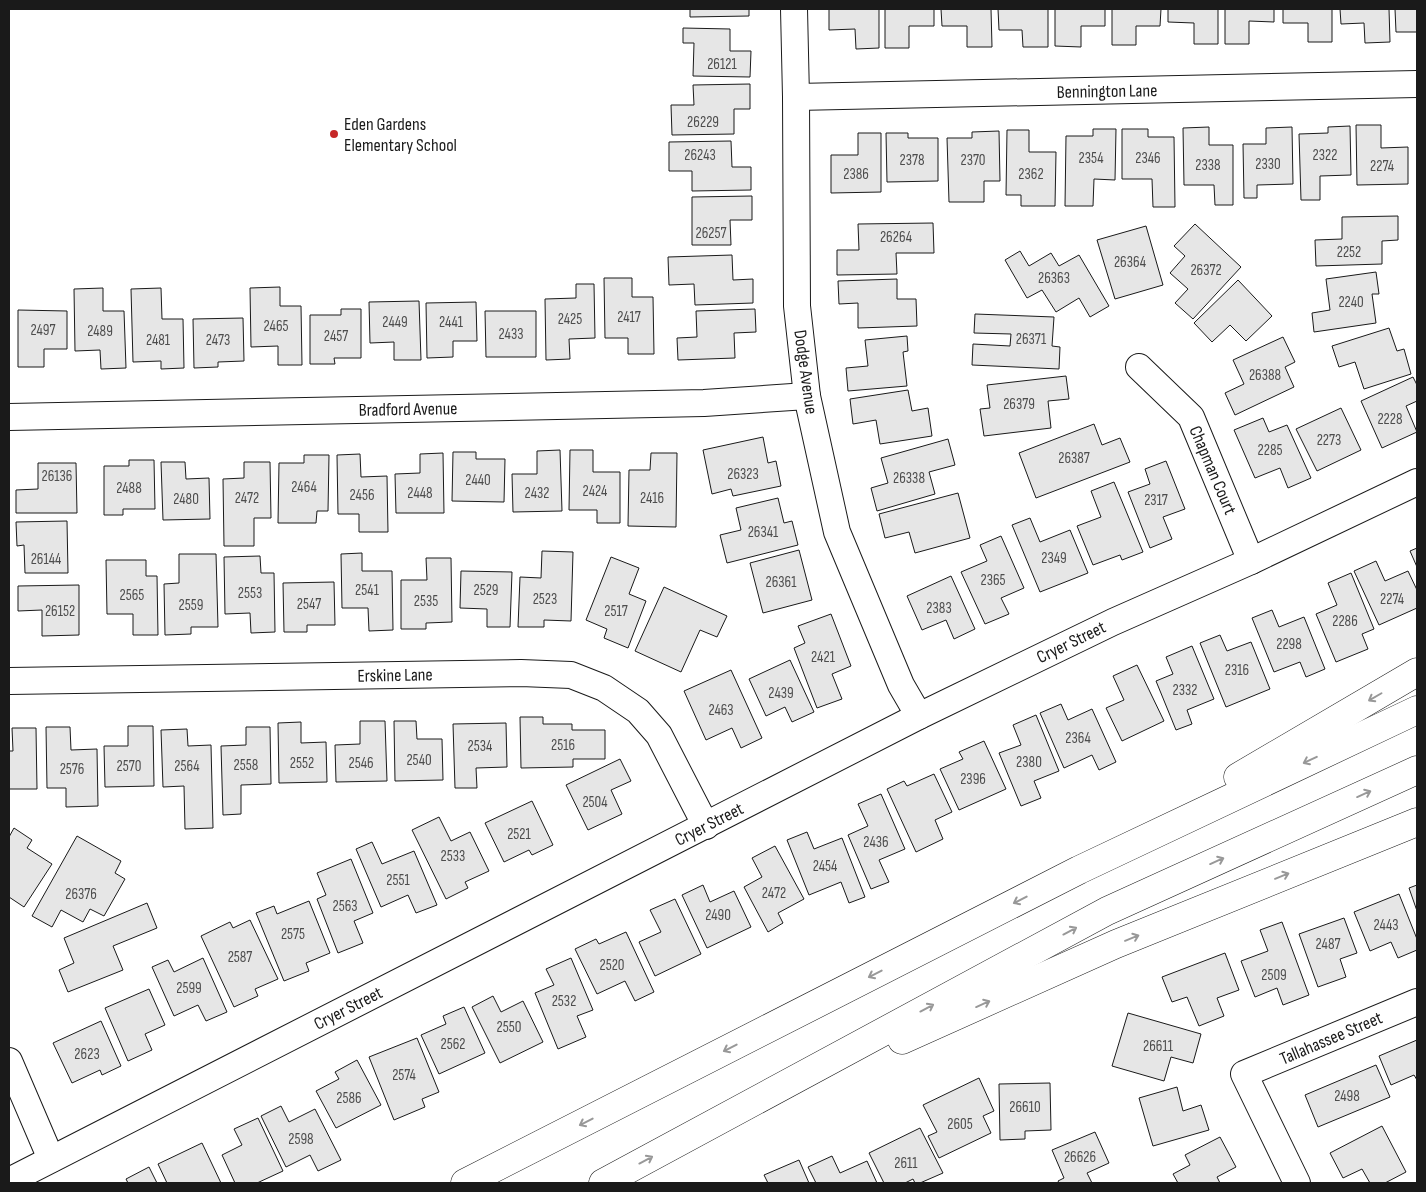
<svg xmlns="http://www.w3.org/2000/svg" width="1426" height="1192" font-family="'Sofia Sans Condensed',sans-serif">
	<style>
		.building { fill: #e6e6e6; stroke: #1a1a1a }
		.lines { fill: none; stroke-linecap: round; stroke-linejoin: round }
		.minor-casing { stroke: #1a1a1a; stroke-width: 28 }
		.highway-casing { stroke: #1a1a1a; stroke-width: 29 }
		.minor { stroke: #fff; stroke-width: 26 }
		.highway { stroke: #fff; stroke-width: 28 }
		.oneway { stroke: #989898 }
		.poi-dot { fill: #c62828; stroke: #fff; stroke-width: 2 }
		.labels { text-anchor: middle; stroke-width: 4; stroke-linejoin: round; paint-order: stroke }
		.number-label { font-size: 15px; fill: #4d4d4d }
		.street-label { font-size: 18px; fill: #1a1a1a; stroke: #fff }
		.poi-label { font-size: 18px; fill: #1a1a1a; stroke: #fff; text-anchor: start }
	</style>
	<rect width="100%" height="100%" fill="#fff"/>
	<g class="building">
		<polygon points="690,9 749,9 749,16 690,17"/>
		<polygon points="829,9 879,9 879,48 856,49 855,29 829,30"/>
		<polygon points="885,9 934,9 934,26 909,26 909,48 885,48"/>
		<polygon points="941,9 991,9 992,47 967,47 967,26 942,26"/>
		<polygon points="998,9 1048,9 1048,47 1023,47 1022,30 999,30"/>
		<polygon points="1055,9 1105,9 1105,26 1081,26 1081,47 1055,46"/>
		<polygon points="1112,9 1161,9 1160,26 1136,26 1136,45 1112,45"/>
		<polygon points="1168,9 1218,9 1218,44 1194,44 1194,23 1168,22"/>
		<polygon points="1225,9 1274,9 1274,22 1249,21 1249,44 1225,44"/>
		<polygon points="1283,9 1332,9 1332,42 1308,42 1308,23 1283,23"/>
		<polygon points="1340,9 1389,9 1390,42 1365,43 1364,23 1341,24"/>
		<polygon points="1395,9 1417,9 1417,32 1396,32"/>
		<polygon points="683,28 730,29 730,51 751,51 750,77 693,76 694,43 683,43"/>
		<polygon points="750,84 750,109 734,109 734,134 672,135 671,105 694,105 693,85"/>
		<polygon points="1356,125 1381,125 1381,148 1408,147 1408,184 1357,185"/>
		<polygon points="1350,126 1351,175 1320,176 1320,200 1301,200 1299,134 1328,133 1328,127"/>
		<polygon points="1209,127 1209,145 1233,145 1233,205 1215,205 1214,185 1184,185 1183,128"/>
		<polygon points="1292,127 1293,184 1257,185 1257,198 1244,198 1243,144 1266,144 1266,128"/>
		<polygon points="1093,129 1116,129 1115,180 1094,179 1093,206 1065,206 1066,136 1093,136"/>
		<polygon points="1122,129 1148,129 1148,137 1174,137 1175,207 1153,207 1152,179 1122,179"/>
		<polygon points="1007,130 1029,130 1029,152 1056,152 1055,206 1021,206 1021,195 1006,195"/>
		<polygon points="999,131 1000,181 984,181 984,202 949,202 947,138 972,138 972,132"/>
		<polygon points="858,133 881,133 881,192 831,193 831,155 858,155"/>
		<polygon points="886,133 908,133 908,138 938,138 938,181 887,182"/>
		<polygon points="731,141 732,167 751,167 751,190 692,191 692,171 669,171 669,142"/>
		<polygon points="752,196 752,220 730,220 731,245 692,245 692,197"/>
		<polygon points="1398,216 1398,240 1382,241 1382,264 1316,266 1315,240 1342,239 1342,217"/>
		<polygon points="933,223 934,253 896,253 897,274 837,275 837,250 859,250 858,224"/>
		<polygon points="1195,224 1241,267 1193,319 1175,303 1188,289 1170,273 1185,256 1174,246"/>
		<polygon points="1146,226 1163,285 1115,299 1097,240"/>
		<polygon points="1020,251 1029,266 1051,253 1059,266 1079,255 1109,306 1090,317 1079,298 1056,312 1042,290 1027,298 1005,260"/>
		<polygon points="732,255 733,280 753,279 753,303 695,305 694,284 669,285 668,257"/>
		<polygon points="1376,272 1379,294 1372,294 1376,323 1314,332 1312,313 1330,310 1326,279"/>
		<polygon points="604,278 632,278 632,297 653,297 654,354 628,354 628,338 605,338"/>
		<polygon points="897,279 897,299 916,299 917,326 858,328 858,303 839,304 838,281"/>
		<polygon points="1238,280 1272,316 1246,341 1230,325 1212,342 1194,323"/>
		<polygon points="576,284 594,284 595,338 569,339 570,359 546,360 545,299 576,298"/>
		<polygon points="280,287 280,306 301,306 302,365 278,365 278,346 251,347 250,288"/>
		<polygon points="103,288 103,311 124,311 126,368 101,369 100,350 75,351 74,289"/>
		<polygon points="161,288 162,319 183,319 184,368 161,369 161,361 133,362 131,289"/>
		<polygon points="419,301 421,360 394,360 394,342 370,343 369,302"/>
		<polygon points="476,302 477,341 453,341 453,357 427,358 426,303"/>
		<polygon points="341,309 361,309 361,358 334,358 335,364 310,364 310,315 341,315"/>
		<polygon points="755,309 756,332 734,333 735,358 678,360 677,338 697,337 696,311"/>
		<polygon points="18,310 67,311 67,349 44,349 44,367 18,367"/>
		<polygon points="485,311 536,311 536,357 486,357"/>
		<polygon points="975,314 1054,317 1052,346 1060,347 1059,369 972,365 973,344 1010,346 1011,334 974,333"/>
		<polygon points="243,318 244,361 218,362 218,367 194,368 193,319"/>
		<polygon points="1389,328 1397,351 1404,349 1411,374 1364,389 1355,362 1339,367 1332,346"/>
		<polygon points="907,336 908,351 903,352 907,386 848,391 846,368 868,366 865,340"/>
		<polygon points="1283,337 1295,362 1285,367 1294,387 1235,415 1225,393 1244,384 1233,360"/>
		<polygon points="1066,376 1069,399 1048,401 1051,428 984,436 980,409 990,408 987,385"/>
		<polygon points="1413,377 1417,385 1417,401 1406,406 1417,432 1382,448 1361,401"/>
		<polygon points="908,390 912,411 928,408 932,436 880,444 876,420 853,424 850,399"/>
		<polygon points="1341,408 1361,450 1317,471 1296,429"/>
		<polygon points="1263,418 1269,432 1287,425 1311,478 1288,488 1280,468 1255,478 1234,430"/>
		<polygon points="1094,424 1102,445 1120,438 1130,462 1036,498 1019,453"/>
		<polygon points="763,437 768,463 776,461 781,486 733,496 731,489 712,494 703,450"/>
		<polygon points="948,439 955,465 929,472 935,494 877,511 871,488 888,483 881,458"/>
		<polygon points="560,450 562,511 513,512 512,474 537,474 537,451"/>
		<polygon points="570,450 593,450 593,472 620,472 620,523 597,523 597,510 569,510"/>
		<polygon points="453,452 476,452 476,459 505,459 504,502 452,501"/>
		<polygon points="443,453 444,513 396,513 395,474 420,473 420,454"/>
		<polygon points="651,453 677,453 676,527 628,526 629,470 650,470"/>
		<polygon points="360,454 361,477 387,476 388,532 359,532 359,514 338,514 337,455"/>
		<polygon points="304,455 329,455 328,511 317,511 316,523 278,523 279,463 304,463"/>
		<polygon points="129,460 154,460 155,509 123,509 123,515 104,515 104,466 129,466"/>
		<polygon points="1166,461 1185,509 1163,517 1172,539 1150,548 1128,492 1150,484 1145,469"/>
		<polygon points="161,462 185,462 186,479 209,478 210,519 163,520"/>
		<polygon points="244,462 270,462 271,518 254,518 254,546 224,546 223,479 244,478"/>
		<polygon points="38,463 76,463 77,513 16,513 16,490 38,489"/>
		<polygon points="1114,482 1143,552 1122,560 1120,555 1093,565 1077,526 1101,517 1091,491"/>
		<polygon points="958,493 970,538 915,553 909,532 885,538 879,514"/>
		<polygon points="778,498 784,523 792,521 798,545 727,563 720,535 741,530 736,508"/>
		<polygon points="1030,518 1040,542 1070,530 1088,573 1040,592 1012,525"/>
		<polygon points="67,521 68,573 25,573 24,545 17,546 16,522"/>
		<polygon points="1001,536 1024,588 1001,598 1009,614 985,624 961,572 987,561 980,545"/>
		<polygon points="1417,548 1417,567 1410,551"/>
		<polygon points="799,550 812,600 763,613 750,563"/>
		<polygon points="542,551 573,552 571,621 544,620 544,627 518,627 520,577 541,578"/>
		<polygon points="362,553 362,571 392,571 393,630 369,631 368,608 342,608 341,554"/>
		<polygon points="179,554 216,554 218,627 191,627 191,634 165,635 164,584 179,583"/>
		<polygon points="260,556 261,573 274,573 275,632 251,633 250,613 225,614 224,557"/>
		<polygon points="611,557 639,568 629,594 646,601 628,648 604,638 607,629 586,620"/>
		<polygon points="426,558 451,558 452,622 426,623 426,629 401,629 401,580 427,580"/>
		<polygon points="106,560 146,560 146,576 157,576 158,635 133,635 133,614 107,614"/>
		<polygon points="1376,561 1385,581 1408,571 1417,590 1417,608 1379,625 1354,571"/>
		<polygon points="461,571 512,572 510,627 487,627 487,609 460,608"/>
		<polygon points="1351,573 1374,629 1362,634 1368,649 1336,662 1316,614 1337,605 1328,583"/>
		<polygon points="951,576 975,629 954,639 946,620 922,630 907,596"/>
		<polygon points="334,582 335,625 307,625 307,632 284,632 283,583"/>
		<polygon points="79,585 79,635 42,636 42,610 18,611 18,586"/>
		<polygon points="664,587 727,616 717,637 700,630 681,672 635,651"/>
		<polygon points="1272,610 1279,627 1304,617 1325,669 1306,677 1300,662 1274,672 1252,618"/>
		<polygon points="831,614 851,666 832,674 842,699 817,708 794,648 805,643 798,626"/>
		<polygon points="1220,635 1227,651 1251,642 1270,689 1226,707 1200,643"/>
		<polygon points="1192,646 1214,699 1187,710 1192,724 1176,730 1156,681 1173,674 1166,657"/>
		<polygon points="790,660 814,712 792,722 785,707 766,716 749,679"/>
		<polygon points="1137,665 1164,721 1122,741 1106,708 1124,700 1113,676"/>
		<polygon points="731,670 762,738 741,748 732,728 706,740 684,691"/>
		<polygon points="1061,704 1068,720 1092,709 1116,762 1099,770 1092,755 1064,768 1040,713"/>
		<polygon points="1036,715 1059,771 1034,781 1041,798 1021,806 999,753 1021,745 1013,725"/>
		<polygon points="520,717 543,717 543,724 572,724 572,730 605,730 605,759 573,759 573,767 521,768"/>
		<polygon points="360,721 385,721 387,781 336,782 335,745 360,744"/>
		<polygon points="394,721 416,721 417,739 442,739 443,780 395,781"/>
		<polygon points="301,722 301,743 326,742 327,782 279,783 278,723"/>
		<polygon points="506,723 507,767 476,768 477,788 455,788 453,724"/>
		<polygon points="128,726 153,726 154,786 105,787 104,746 128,746"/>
		<polygon points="46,727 70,727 71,750 97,749 98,806 66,807 66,788 47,788"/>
		<polygon points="246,727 270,727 271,784 241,785 241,814 223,815 221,746 246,745"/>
		<polygon points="12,728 36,728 37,789 9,789 9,751 13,751"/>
		<polygon points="187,729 188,746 211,745 213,828 185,829 184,786 163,787 161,730"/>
		<polygon points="984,741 1006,789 959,810 940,769 963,759 959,752"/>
		<polygon points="620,759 631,781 611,790 622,814 588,830 566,785"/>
		<polygon points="934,774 952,812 935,820 943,839 916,852 887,789 904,781 907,786"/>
		<polygon points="881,794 905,849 879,860 889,882 871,889 848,835 868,826 858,804"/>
		<polygon points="532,801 553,845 532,855 529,850 504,862 485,823"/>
		<polygon points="439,817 451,841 470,832 489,871 465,882 468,888 446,899 412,830"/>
		<polygon points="14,828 32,840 27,848 52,864 24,907 9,897 9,837"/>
		<polygon points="807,832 814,849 842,838 865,897 849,903 841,882 809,895 787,840"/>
		<polygon points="77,836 121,861 115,873 125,879 104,916 90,909 83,922 61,910 52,927 32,916"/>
		<polygon points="372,842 382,864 414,851 437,905 416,913 408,895 381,907 356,849"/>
		<polygon points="775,846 804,899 778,913 783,923 768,932 744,887 762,877 752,858"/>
		<polygon points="351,859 373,913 354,921 363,943 338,953 317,899 326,895 317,873"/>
		<polygon points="703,885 710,902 734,891 751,927 707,948 682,895"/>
		<polygon points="1417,885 1417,911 1409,888"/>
		<polygon points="1399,894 1417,939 1417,950 1398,958 1391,942 1370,951 1354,912"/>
		<polygon points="675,899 701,954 655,976 639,942 661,932 650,910"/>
		<polygon points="309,901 330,953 306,963 309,971 284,981 256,913 274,906 277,914"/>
		<polygon points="147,903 157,928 113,946 123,970 68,992 59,970 74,963 64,938"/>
		<polygon points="1344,918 1357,953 1340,959 1346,977 1318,987 1299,934"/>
		<polygon points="250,920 278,979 255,989 258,996 234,1007 201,936 230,922 233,928"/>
		<polygon points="1282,922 1309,995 1283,1005 1277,988 1255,997 1241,961 1268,951 1260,930"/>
		<polygon points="626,932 654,992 635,1001 625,981 597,994 575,949 596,939 599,944"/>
		<polygon points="1225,953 1239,990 1217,998 1224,1016 1199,1026 1187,997 1172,1002 1162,977"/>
		<polygon points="203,958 227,1012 206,1021 198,1005 174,1016 152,967 168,960 174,972"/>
		<polygon points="571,958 593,1010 577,1016 586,1037 558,1049 535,993 554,985 546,969"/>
		<polygon points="149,989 165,1025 145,1034 152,1050 128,1061 105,1008"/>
		<polygon points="493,996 501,1012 523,1001 543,1042 500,1063 472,1007"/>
		<polygon points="464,1007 485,1053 439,1074 421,1035 446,1024 443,1016"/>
		<polygon points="1128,1013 1201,1034 1193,1063 1171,1057 1164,1081 1112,1066"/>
		<polygon points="101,1021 121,1066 102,1075 100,1070 72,1083 53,1043"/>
		<polygon points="417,1038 439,1092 422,1099 425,1107 394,1120 369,1057"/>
		<polygon points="1417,1040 1417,1080 1414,1075 1391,1085 1379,1056"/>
		<polygon points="357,1060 381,1105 336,1128 316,1091 339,1079 335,1072"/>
		<polygon points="1376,1065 1390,1097 1318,1127 1305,1095"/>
		<polygon points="979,1078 994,1111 983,1116 991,1133 939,1158 928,1136 937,1132 923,1105"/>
		<polygon points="1050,1083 1051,1130 1025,1131 1025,1139 1000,1140 999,1084"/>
		<polygon points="1177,1087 1183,1111 1201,1105 1209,1130 1153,1146 1139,1098"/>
		<polygon points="281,1106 289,1122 315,1109 341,1160 318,1171 310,1155 286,1167 261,1116"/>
		<polygon points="258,1118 283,1171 257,1183 235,1183 222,1155 242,1145 234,1129"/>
		<polygon points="1382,1126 1406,1172 1385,1183 1370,1183 1362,1169 1343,1178 1330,1153"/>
		<polygon points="920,1128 943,1173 920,1183 915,1183 913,1179 905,1183 884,1183 869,1153"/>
		<polygon points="1095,1132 1109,1163 1087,1173 1092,1183 1059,1183 1058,1181 1064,1178 1052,1150"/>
		<polygon points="1220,1137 1236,1167 1217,1177 1220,1183 1178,1183 1173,1174 1190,1165 1185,1155"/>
		<polygon points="202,1143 221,1183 167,1183 158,1164"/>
		<polygon points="832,1156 840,1173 867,1161 877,1183 816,1183 808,1167"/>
		<polygon points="799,1160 809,1183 768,1183 764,1175"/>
		<polygon points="149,1167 157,1183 128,1183 126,1179"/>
	</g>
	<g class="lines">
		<defs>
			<g id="minor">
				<polyline points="794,9 796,97 797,306 807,396 837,532 901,685 919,716"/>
				<polyline points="796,97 1417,84"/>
				<polyline points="1139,367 1191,417 1251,561"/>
				<polyline points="9,417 704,403 807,396"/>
				<polyline points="9,681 521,673 571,675 604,688 638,711 659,735 706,826"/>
				<polyline points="9,1061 51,1159"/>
				<polyline points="9,1181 919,716 1113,622 1251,561 1417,482"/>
				<polyline points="1297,1183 1244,1074 1417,1002"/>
			</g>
			<g id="highway">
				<polyline points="1238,777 1417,672"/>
				<polyline points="902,1040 1116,944 1417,822"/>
				<polyline points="465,1183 1079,870 1417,710"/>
				<polyline points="603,1183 1107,911 1417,770"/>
			</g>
		</defs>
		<use href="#minor" class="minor-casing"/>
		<use href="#highway" class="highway-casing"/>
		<use href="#minor" class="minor"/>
		<use href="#highway" class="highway"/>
	</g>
	<defs><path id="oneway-shaft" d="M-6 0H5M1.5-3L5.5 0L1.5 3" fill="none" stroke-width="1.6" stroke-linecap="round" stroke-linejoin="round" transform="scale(1.25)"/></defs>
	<g class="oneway">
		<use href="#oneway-shaft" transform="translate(1375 697) rotate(150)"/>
		<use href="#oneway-shaft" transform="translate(1310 760) rotate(155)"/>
		<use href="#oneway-shaft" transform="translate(1364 794) rotate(-24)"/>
		<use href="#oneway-shaft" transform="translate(1217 861) rotate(-24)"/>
		<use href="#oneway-shaft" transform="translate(1282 876) rotate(-22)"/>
		<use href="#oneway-shaft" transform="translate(1020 900) rotate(153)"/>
		<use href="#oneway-shaft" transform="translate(1070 931) rotate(-28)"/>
		<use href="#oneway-shaft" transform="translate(1132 938) rotate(-22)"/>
		<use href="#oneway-shaft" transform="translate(875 974) rotate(153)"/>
		<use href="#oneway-shaft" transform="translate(983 1004) rotate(-24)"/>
		<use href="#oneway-shaft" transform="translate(927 1008) rotate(-28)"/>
		<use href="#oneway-shaft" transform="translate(730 1048) rotate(153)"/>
		<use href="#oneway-shaft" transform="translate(586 1122) rotate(153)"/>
		<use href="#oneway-shaft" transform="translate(646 1160) rotate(-28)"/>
	</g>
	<circle class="poi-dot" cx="334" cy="134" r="5"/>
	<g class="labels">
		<g class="number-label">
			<text x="722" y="69">26121</text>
			<text x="703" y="127">26229</text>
			<text x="700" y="160">26243</text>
			<text x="1325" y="160">2322</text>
			<text x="1091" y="163">2354</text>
			<text x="1148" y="163">2346</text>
			<text x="912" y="165">2378</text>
			<text x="973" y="165">2370</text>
			<text x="1268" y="169">2330</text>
			<text x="1208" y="170">2338</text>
			<text x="1382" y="171">2274</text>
			<text x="856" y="179">2386</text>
			<text x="1031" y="179">2362</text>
			<text x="711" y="238">26257</text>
			<text x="896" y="242">26264</text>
			<text x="1349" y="257">2252</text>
			<text x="1130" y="267">26364</text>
			<text x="1206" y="275">26372</text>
			<text x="1054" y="283">26363</text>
			<text x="1351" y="307">2240</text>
			<text x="629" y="322">2417</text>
			<text x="570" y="324">2425</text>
			<text x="395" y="327">2449</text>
			<text x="451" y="327">2441</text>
			<text x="276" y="331">2465</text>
			<text x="43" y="335">2497</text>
			<text x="100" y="336">2489</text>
			<text x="511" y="339">2433</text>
			<text x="336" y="341">2457</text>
			<text x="1031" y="344">26371</text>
			<text x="158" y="345">2481</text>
			<text x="218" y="345">2473</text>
			<text x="1265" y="380">26388</text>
			<text x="1019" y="409">26379</text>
			<text x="1390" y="424">2228</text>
			<text x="1329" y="445">2273</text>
			<text x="1270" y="455">2285</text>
			<text x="1074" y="463">26387</text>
			<text x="743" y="479">26323</text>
			<text x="57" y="481">26136</text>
			<text x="909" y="483">26338</text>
			<text x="478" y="485">2440</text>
			<text x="304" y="492">2464</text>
			<text x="129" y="493">2488</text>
			<text x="595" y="496">2424</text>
			<text x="420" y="498">2448</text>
			<text x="537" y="498">2432</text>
			<text x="362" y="500">2456</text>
			<text x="247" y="503">2472</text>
			<text x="652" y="503">2416</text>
			<text x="186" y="504">2480</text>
			<text x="1156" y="505">2317</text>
			<text x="763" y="537">26341</text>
			<text x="1054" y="563">2349</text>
			<text x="46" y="564">26144</text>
			<text x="993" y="585">2365</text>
			<text x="781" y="587">26361</text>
			<text x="367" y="595">2541</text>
			<text x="486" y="595">2529</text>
			<text x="250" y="598">2553</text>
			<text x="132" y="600">2565</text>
			<text x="545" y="604">2523</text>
			<text x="1392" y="604">2274</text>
			<text x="426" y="606">2535</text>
			<text x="309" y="609">2547</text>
			<text x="191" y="610">2559</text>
			<text x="939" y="613">2383</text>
			<text x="60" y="616">26152</text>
			<text x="616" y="616">2517</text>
			<text x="1345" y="626">2286</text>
			<text x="1289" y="649">2298</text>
			<text x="823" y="662">2421</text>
			<text x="1237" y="675">2316</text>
			<text x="1185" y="695">2332</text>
			<text x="781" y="698">2439</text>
			<text x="721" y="715">2463</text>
			<text x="1078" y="743">2364</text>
			<text x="563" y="750">2516</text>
			<text x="480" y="751">2534</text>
			<text x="419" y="765">2540</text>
			<text x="1029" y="767">2380</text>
			<text x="302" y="768">2552</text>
			<text x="361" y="768">2546</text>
			<text x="246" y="770">2558</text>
			<text x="129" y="771">2570</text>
			<text x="187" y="771">2564</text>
			<text x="72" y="774">2576</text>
			<text x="973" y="784">2396</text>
			<text x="595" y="807">2504</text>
			<text x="519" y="839">2521</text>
			<text x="876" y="847">2436</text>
			<text x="453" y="861">2533</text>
			<text x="825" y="871">2454</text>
			<text x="398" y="885">2551</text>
			<text x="774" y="898">2472</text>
			<text x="81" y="899">26376</text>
			<text x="345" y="911">2563</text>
			<text x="718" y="920">2490</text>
			<text x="1386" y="930">2443</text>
			<text x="293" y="939">2575</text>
			<text x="1328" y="949">2487</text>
			<text x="240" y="962">2587</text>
			<text x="612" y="970">2520</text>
			<text x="1274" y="980">2509</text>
			<text x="189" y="993">2599</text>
			<text x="564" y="1006">2532</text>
			<text x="509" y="1032">2550</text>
			<text x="453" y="1049">2562</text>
			<text x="1158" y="1051">26611</text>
			<text x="87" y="1059">2623</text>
			<text x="404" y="1080">2574</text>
			<text x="1347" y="1101">2498</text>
			<text x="349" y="1103">2586</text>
			<text x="1025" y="1112">26610</text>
			<text x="960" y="1129">2605</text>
			<text x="301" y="1144">2598</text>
			<text x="1080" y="1162">26626</text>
			<text x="906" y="1168">2611</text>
		</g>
		<g class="street-label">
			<text transform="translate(1107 91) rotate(-1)" y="6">Bennington Lane</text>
			<text transform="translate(806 372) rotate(82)" y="6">Dodge Avenue</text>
			<text transform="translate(408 409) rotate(-1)" y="6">Bradford Avenue</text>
			<text transform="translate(1213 470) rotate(67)" y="6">Chapman Court</text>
			<text transform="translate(1071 642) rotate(-26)" y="6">Cryer Street</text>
			<text transform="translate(395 675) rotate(-1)" y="6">Erskine Lane</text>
			<text transform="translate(709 824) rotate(-27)" y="6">Cryer Street</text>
			<text transform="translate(348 1008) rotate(-27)" y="6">Cryer Street</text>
			<text transform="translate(1331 1038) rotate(-23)" y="6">Tallahassee Street</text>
		</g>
		<g class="poi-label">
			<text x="344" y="130">Eden Gardens<tspan x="344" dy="21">Elementary School</tspan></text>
		</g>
	</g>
	<rect width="1426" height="1192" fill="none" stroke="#1a1a1a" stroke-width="20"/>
</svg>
